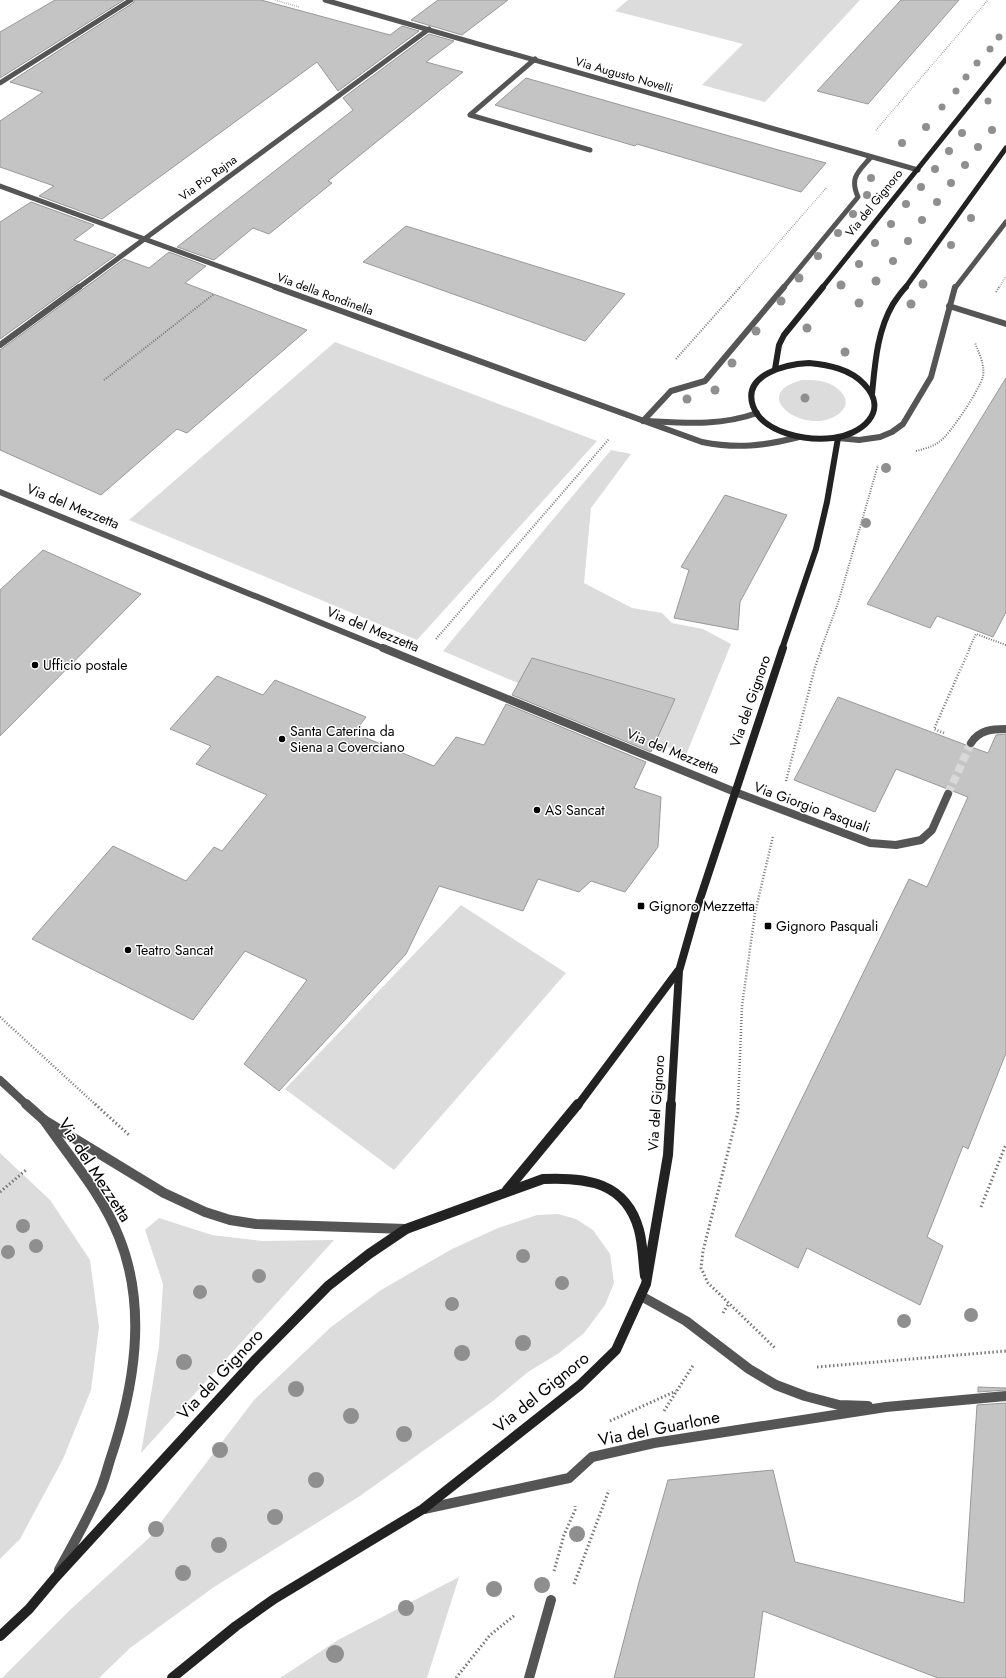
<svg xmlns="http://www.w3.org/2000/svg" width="1006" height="1678" font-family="Jost,sans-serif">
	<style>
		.green { fill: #dcdcdc }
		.building { fill: #c4c4c4; stroke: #999 }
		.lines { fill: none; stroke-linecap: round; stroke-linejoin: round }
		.street-tunnel { stroke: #d9d9d9; stroke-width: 8; stroke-dasharray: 8 4; stroke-linecap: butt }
		.path-far3 { stroke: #777; stroke-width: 1.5; stroke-dasharray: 0.5 1.5; stroke-linecap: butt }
		.path-far2 { stroke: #777; stroke-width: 2; stroke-dasharray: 1 1.5; stroke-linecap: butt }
		.path-far1 { stroke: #777; stroke-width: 2.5; stroke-dasharray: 1 2; stroke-linecap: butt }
		.path { stroke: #777; stroke-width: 3; stroke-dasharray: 1.5 2.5; stroke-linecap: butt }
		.lane { stroke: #555; stroke-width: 5 }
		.street-far3 { stroke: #555; stroke-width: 5 }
		.street-far2 { stroke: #555; stroke-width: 6 }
		.street-far1 { stroke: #555; stroke-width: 8 }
		.street { stroke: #555; stroke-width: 10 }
		.secondary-far3 { stroke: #222; stroke-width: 5 }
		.secondary-far2 { stroke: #222; stroke-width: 6 }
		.secondary-far1 { stroke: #222; stroke-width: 8 }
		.secondary { stroke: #222; stroke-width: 10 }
		.tree { fill: #8f8f8f }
		.poi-dot { fill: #000; stroke: #fff; stroke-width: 1.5 }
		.labels { text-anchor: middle; stroke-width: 3; stroke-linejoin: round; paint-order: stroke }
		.far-street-label { font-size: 12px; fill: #000; stroke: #fff }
		.street-label { font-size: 14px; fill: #000; stroke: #fff }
		.poi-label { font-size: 14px; fill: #000; stroke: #fff; text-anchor: start }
		.near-street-label { font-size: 17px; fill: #000; stroke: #fff }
	</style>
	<rect width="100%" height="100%" fill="#fff"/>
	<g class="green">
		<polygon points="628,0 860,0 765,102 702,85 743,44 615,11"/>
		<polygon points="335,342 597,441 417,640 129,520"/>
		<path d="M802,380C813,380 824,380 834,386C853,398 847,413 829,419C798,430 750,394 802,380Z"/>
		<polygon points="611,450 631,454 591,508 584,583 632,608 662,613 672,623 703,629 731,644 686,755 443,651"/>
		<polygon points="461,905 566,973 394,1170 285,1089"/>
		<polygon points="0,1153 50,1200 90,1260 99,1327 91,1390 63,1459 20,1539 0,1559"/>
		<polygon points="558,1214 576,1219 593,1230 610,1254 614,1283 605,1305 584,1333 559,1353 528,1372 493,1401 360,1496 214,1587 130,1648 99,1678 2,1678 71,1609 149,1538 254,1400 331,1327 381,1290 452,1249 498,1228 537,1215"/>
		<polygon points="159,1218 212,1235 262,1241 334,1240 141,1453 159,1346 163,1284 145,1230"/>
		<polygon points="459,1577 427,1678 280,1678 338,1640"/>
	</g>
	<g class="building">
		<polygon points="55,0 124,0 0,78 0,32"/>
		<polygon points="135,0 261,0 390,35 402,26 419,31 338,91 317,62 102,219 39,196 54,186 0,167 0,121 43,92 10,82 133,3"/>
		<polygon points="438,0 508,0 462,35 411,20"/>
		<polygon points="901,0 959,0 868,104 817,91"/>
		<polygon points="429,34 454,41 426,62 463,72 328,181 332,183 269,234 253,228 214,260 177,247 353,110 343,98"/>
		<polygon points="526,78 775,149 826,163 801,192 637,144 635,146 495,105"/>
		<polygon points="31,202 94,225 74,240 116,255 0,339 0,222"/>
		<polygon points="406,226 625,294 585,341 363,262"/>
		<polygon points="169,252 206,266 185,283 307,330 187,433 177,429 101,495 0,450 0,350 124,259 149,268"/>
		<polygon points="1006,378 1006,612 993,637 937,616 930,628 867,604"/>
		<polygon points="725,495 787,515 740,602 738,630 674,618 689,570 681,567"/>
		<polygon points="43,550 141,594 0,736 0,590"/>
		<polygon points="532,658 675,699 651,752 512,695"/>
		<polygon points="217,676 263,695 275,680 366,717 354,733 434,766 456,737 484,745 506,704 646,762 634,788 661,797 658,847 625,892 591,881 579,892 538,879 523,911 439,886 406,954 279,1091 244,1064 307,980 245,951 193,1020 32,939 113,846 186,881 214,847 222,851 267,795 196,764 211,746 170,729"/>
		<polygon points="838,697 966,745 970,748 974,748 988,753 996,735 1006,734 1006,1053 968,1149 963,1146 927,1237 943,1246 920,1305 807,1248 798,1268 735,1236 909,879 927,887 968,797 896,769 875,812 794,780"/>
		<polygon points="978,1387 1006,1388 1006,1390 978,1392"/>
		<polygon points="1006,1403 1006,1678 938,1678 763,1611 754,1678 614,1678 639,1582 668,1480 773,1470 795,1562 964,1603 977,1405"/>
	</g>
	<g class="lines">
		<polyline class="street-tunnel" points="948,794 971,743"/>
		<g class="path-far3">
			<polyline points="275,0 299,7"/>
			<polyline points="876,130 988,0"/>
			<polyline points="739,288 827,187"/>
			<polyline points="999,288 1006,276"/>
		</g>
		<g class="path-far2">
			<polyline points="996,292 999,287"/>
			<polyline points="676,359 740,287"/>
			<polyline points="104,380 214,294"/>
			<path d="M916,451C924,449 932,447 939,442C950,435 980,389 983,376C985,365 979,353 975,343"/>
			<polyline points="436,639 609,439"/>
			<polyline points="821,649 838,603 878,465"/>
			<polyline points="969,649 976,634 1006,645"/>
		</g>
		<g class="path-far1">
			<polyline points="944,733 934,729 970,648"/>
			<polyline points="786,781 815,667 822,648"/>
			<polyline points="0,1017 96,1105"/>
			<polyline points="738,1105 742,1006 755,913 773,836"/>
		</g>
		<g class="path">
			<polyline points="95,1104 129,1135"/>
			<polyline points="738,1104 738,1112 703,1251 701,1268 708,1283 775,1348"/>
			<polyline points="0,1192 26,1170"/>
			<polyline points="981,1207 1006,1144"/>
			<polyline points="723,1313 729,1303"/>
			<polyline points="817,1367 1006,1351"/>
			<polyline points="664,1411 694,1364"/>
			<polyline points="610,1421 676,1391"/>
			<polyline points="554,1571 564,1535 575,1510 575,1506"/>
			<polyline points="574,1584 609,1490"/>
			<polyline points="456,1678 490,1635 515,1615"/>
		</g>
		<polyline class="lane" points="535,59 470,115 590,150"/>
		<g class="street-far3">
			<polyline points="325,0 918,170"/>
			<polyline points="0,83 131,0"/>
			<polyline points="0,186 278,288"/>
			<polyline points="78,288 429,29"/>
			<path d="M783,288L858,197C849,177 859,171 871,157"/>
			<polyline points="955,288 1006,222"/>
		</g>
		<g class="street-far2">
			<path d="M275,287L702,442C737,449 764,446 799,437"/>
			<polyline points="949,306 1006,324"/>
			<polyline points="0,345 79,287"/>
			<polyline points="643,421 671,391 705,381 784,287"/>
			<path d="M648,421C686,423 721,426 757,413"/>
			<polyline points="838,438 859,440 880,437 892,432 903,424 931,377 955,287"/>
			<polyline points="0,492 385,649"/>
		</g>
		<g class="street-far1">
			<polyline points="383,648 735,792 870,843 896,845 921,840 932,830 948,794"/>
			<path d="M971,743C979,730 992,729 1006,729"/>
			<polyline points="0,1080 27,1105"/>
		</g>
		<g class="street">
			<polyline points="26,1104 44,1120 164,1193 205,1212 230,1220 256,1224 406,1229"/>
			<path d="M44,1120C70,1158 102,1194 119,1237C148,1309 134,1389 110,1460C106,1473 103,1486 97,1497C86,1522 72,1546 59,1570"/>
			<polyline points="641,1296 686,1321 749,1369 776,1385 805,1396 839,1405 868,1406"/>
			<polyline points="424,1509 569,1478 592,1457 654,1443 886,1407 1006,1396"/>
			<polyline points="529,1678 551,1600"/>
		</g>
		<g class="secondary-far3">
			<polyline points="822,288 1006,59"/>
			<polyline points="905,288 1006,148"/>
		</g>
		<g class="secondary-far2">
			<path d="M809,363C829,365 850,369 864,384C891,412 860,435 833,438C808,441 763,434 753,406C742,374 787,364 809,363Z"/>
			<polyline points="775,369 779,345 784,335 823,287"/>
			<path d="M872,394C875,364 877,331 893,304C897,298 901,292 906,287"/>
			<polyline points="782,649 816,549 827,502 838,438"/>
		</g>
		<g class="secondary-far1">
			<polyline points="578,1105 678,971"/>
			<polyline points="671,1105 679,971 697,908 783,648"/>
		</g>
		<g class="secondary">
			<polyline points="507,1190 578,1104"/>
			<path d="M0,1636L29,1609L55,1578L256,1359L328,1286L369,1254L406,1229L543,1179C586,1177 626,1182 639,1230C643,1245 643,1261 645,1276"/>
			<polyline points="172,1678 236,1626 274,1599 423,1509 580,1385 616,1350 646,1284 668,1155 671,1104"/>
		</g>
	</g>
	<g class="tree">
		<circle cx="999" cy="37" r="3.5"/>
		<circle cx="990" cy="49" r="3.5"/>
		<circle cx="977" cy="63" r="3.5"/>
		<circle cx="966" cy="77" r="3.5"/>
		<circle cx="956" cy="91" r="3.5"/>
		<circle cx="988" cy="101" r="3.5"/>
		<circle cx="942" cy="107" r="3.5"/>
		<circle cx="926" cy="127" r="4"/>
		<circle cx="992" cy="130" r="4"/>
		<circle cx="962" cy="133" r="4"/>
		<circle cx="902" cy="143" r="4"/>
		<circle cx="978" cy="147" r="4"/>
		<circle cx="949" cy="151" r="4"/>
		<circle cx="965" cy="165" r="4"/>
		<circle cx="935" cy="169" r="4"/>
		<circle cx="871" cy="178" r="4"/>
		<circle cx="951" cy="183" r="4"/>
		<circle cx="921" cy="187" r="4"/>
		<circle cx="867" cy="195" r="4"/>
		<circle cx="937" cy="202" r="4"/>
		<circle cx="906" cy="204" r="4"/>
		<circle cx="853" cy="214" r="4"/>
		<circle cx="971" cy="218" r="4"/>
		<circle cx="922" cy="220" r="4"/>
		<circle cx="891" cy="224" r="4"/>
		<circle cx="838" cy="233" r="4"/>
		<circle cx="908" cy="241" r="4"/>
		<circle cx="875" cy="243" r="4"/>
		<circle cx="951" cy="245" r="4"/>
		<circle cx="818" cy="256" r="4"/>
		<circle cx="893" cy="261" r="4"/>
		<circle cx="859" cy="264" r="4"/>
		<circle cx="799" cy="278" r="4.5"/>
		<circle cx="876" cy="281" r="4.5"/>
		<circle cx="923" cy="284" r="4.5"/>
		<circle cx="841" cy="285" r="4.5"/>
		<circle cx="781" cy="301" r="4.5"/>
		<circle cx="859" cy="303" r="4.5"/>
		<circle cx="911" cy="304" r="4.5"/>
		<circle cx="807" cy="328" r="4.5"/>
		<circle cx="756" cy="331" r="4.5"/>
		<circle cx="845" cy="352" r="4.5"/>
		<circle cx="732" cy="363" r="4.5"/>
		<circle cx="715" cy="390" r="4.5"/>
		<circle cx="805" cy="398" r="4.5"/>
		<circle cx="687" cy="399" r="4.5"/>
		<circle cx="886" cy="468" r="5"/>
		<circle cx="866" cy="523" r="5"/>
		<circle cx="23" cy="1226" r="7"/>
		<circle cx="36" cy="1246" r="7"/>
		<circle cx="8" cy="1252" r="7"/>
		<circle cx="523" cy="1256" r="7"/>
		<circle cx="259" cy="1276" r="7"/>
		<circle cx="562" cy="1283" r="7"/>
		<circle cx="200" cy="1292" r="7"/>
		<circle cx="452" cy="1304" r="7"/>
		<circle cx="971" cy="1315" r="7"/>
		<circle cx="904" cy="1321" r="7"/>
		<circle cx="523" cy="1343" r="8"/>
		<circle cx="462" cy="1353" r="8"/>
		<circle cx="184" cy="1362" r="8"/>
		<circle cx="296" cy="1389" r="8"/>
		<circle cx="351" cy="1416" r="8"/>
		<circle cx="404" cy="1434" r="8"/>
		<circle cx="220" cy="1450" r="8"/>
		<circle cx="316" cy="1480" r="8"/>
		<circle cx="275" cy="1517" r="8"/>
		<circle cx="156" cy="1529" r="8"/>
		<circle cx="577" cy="1534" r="8"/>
		<circle cx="219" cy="1545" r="8"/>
		<circle cx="183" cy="1573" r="8"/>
		<circle cx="542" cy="1585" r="8"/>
		<circle cx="494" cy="1589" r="8"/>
		<circle cx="406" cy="1608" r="8"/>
		<circle cx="335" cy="1654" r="9"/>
	</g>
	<g class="poi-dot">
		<circle cx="35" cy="665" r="4"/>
		<circle cx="282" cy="739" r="4"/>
		<circle cx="537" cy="810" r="4"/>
		<rect x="637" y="902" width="8" height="8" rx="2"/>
		<rect x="764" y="922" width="8" height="8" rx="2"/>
		<circle cx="128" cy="950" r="4"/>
	</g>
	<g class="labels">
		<g class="far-street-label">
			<text transform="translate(624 75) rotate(16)" y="4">Via Augusto Novelli</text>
			<text transform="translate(208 178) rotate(-36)" y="4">Via Pio Rajna</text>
			<text transform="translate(874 203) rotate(-51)" y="4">Via del Gignoro</text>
			<text transform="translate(325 294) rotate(20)" y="4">Via della Rondinella</text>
		</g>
		<g class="street-label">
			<text transform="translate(73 506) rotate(22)" y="5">Via del Mezzetta</text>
			<text transform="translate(373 629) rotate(22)" y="5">Via del Mezzetta</text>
			<text transform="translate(750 701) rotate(-71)" y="5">Via del Gignoro</text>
			<text transform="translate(673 751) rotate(22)" y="5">Via del Mezzetta</text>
			<text transform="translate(812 807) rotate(20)" y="5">Via Giorgio Pasquali</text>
			<text transform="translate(656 1103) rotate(-86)" y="5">Via del Gignoro</text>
		</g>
		<g class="poi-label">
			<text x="43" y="670">Ufficio postale</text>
			<text x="290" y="736">Santa Caterina da<tspan x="290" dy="16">Siena a Coverciano</tspan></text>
			<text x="545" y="815">AS Sancat</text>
			<text x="649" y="911">Gignoro Mezzetta</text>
			<text x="776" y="931">Gignoro Pasquali</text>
			<text x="136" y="955">Teatro Sancat</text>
		</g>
		<g class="near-street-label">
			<text transform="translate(95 1170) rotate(57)" y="6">Via del Mezzetta</text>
			<text transform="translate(220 1374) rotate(-47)" y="6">Via del Gignoro</text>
			<text transform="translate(541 1392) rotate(-39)" y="6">Via del Gignoro</text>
			<text transform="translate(659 1428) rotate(-11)" y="6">Via del Guarlone</text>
		</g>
	</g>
</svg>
